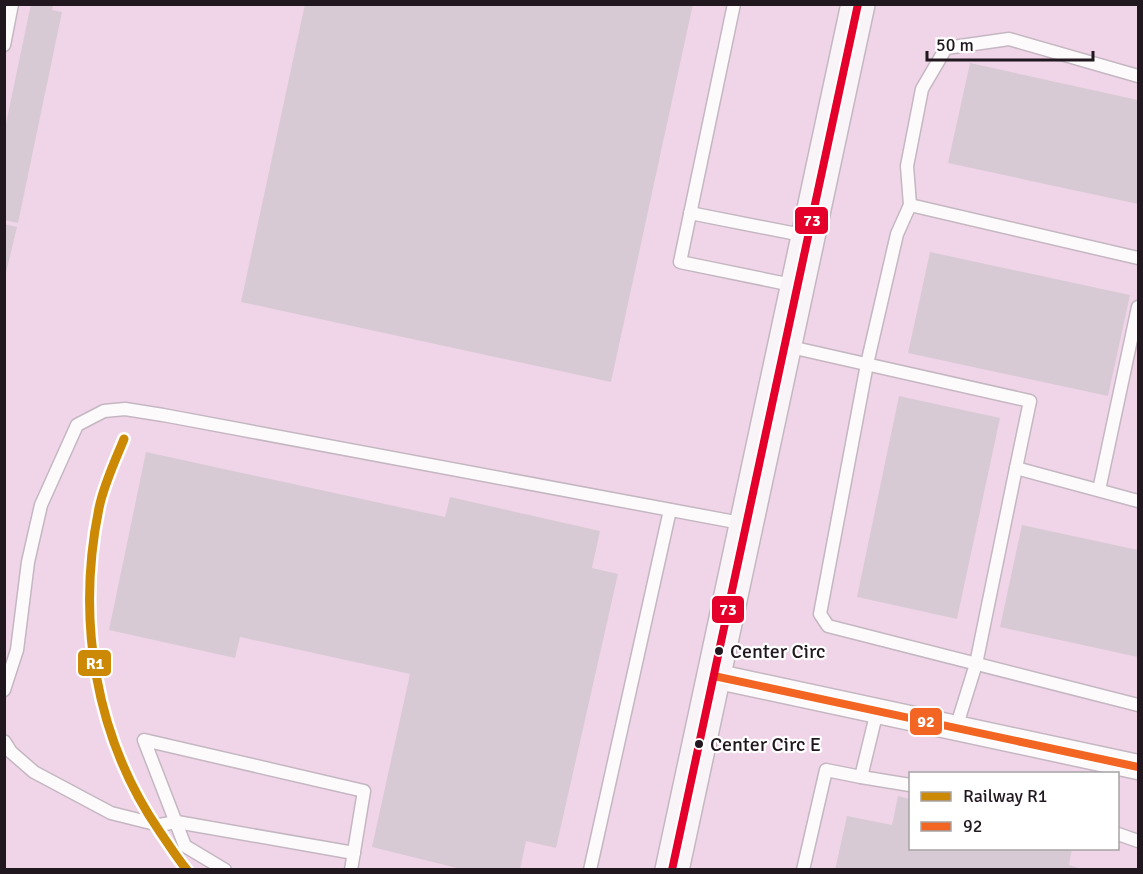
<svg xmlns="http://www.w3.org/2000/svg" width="1143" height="874" font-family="Signika,sans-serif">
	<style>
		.built { fill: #f0d5e8; fill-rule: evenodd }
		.building { fill: #d8cad4 }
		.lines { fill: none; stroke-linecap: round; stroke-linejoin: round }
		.lane-casing { stroke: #c4b7c1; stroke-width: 15 }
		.street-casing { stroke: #c4b7c1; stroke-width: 27 }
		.secondary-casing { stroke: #c4b7c1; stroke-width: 36 }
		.lane { stroke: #fdfafc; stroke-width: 12 }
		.street { stroke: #fdfafc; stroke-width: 24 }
		.secondary { stroke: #f9f4f8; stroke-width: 33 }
		.bus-1-casing { stroke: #fff; stroke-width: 12 }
		.bus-2-casing { stroke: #fff; stroke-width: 12 }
		.bus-1 { stroke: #f26522; stroke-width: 8 }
		.bus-2 { stroke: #e4002b; stroke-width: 8 }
		.rail-1-casing { stroke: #fff; stroke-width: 14 }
		.rail-1 { stroke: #cc8906; stroke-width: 9 }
		.bus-dot { fill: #21171e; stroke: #fff; stroke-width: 2 }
		.labels { text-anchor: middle; stroke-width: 4.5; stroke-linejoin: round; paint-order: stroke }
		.bus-label { font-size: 20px; fill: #21171e; stroke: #fff; text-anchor: start }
		.line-badge { stroke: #fff; stroke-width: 2 }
		.badge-label { font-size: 16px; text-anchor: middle; font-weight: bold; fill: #fff }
	</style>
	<rect width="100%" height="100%" fill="#f1e0ec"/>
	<path class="built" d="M5,5H1138V869L5,870ZM910,774H1118V848H910Z"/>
	<g class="building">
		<polygon points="31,4 53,4 52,10 62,12 18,223 4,220 4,133"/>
		<polygon points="305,4 693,4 611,382 241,302"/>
		<polygon points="970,63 1138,100 1138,204 948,163"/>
		<polygon points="4,224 17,227 5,277 4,277"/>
		<polygon points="930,252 1130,295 1108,396 908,353"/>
		<polygon points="899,396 1000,418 957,619 857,597"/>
		<polygon points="146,452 445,517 450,497 600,531 592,568 618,574 556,848 526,841 520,870 465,870 372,847 410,674 240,637 235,658 109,630"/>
		<polygon points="1022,525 1138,550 1138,657 1000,627"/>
		<polygon points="898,796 910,799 910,848 1072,848 1069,865 1085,870 835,870 847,816 892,825"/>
	</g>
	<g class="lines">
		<defs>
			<g id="lane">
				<polyline points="734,4 680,262 797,286"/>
				<polyline points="4,45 12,4"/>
				<polyline points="1138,76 1009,39 946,48 922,89 907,166 910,205 1138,258"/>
				<polyline points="910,205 897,234 867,364 820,614 828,626 1138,705"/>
				<polyline points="690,213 807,236"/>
				<polyline points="786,346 1030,401 1016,468 1138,501"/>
				<polyline points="1099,490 1138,307"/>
				<polyline points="4,690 17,650 28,562 41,505 77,425 104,411 125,409 163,415 746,524"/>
				<polyline points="956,728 976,664 1016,468"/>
				<polyline points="4,741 11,752 34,772 111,813 159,825 177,822 354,853"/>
				<polyline points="861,777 910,785"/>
				<polyline points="1118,834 1138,841"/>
				<polyline points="225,870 185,846 144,740 364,791 351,870"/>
				<polyline points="590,870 670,510"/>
				<polyline points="803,870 826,770 861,777 877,711"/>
			</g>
			<polyline id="street" points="714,676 1138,767"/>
			<polyline id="secondary" points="672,870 858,4"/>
		</defs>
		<use href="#lane" class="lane-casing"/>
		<use href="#street" class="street-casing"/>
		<use href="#secondary" class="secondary-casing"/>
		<use href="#lane" class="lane"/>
		<use href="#street" class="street"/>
		<use href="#secondary" class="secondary"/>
		<defs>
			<polyline id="bus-1" points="714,676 1138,767"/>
			<polyline id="bus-2" points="672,870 858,4"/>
		</defs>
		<use href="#bus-1" class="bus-1-casing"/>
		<use href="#bus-2" class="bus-2-casing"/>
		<use href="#bus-1" class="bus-1"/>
		<use href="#bus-2" class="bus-2"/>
		<defs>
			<path id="rail-1" d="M124,439C115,461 104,484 99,508C76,620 95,738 160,832C169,845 177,858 187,870"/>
		</defs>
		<use href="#rail-1" class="rail-1-casing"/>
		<use href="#rail-1" class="rail-1"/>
	</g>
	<g class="bus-dot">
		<circle cx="719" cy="651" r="5"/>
		<circle cx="699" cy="744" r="5"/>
	</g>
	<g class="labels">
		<g class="bus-label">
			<text x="730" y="658">Center Circ</text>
			<text x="710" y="751">Center Circ E</text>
		</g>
	</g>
	<g class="line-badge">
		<rect x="794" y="206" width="35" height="29" rx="6" fill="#e4002b"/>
		<rect x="711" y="595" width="34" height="29" rx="6" fill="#e4002b"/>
		<rect x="77" y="649" width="35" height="28" rx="6" fill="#cc8906"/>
		<rect x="909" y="707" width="34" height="29" rx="6" fill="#f26522"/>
	</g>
	<g class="badge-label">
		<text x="812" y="226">73</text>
		<text x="728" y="615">73</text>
		<text x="95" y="669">R1</text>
		<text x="926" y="727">92</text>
	</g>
	<rect width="1143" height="874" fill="none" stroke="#21171e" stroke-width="12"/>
	<rect x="909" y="772" width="210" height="78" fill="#ffffff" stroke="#a6a2a5" stroke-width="1.5"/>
	<rect x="921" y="792" width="30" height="9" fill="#cc8906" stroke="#a6a2a5" stroke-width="1.5"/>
	<text x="963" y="802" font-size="18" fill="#21171e">Railway R1</text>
	<rect x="921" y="822" width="30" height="9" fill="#f26522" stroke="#a6a2a5" stroke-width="1.5"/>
	<text x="963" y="832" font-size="18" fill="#21171e">92</text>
	<path d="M927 51v9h166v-9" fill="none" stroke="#21171e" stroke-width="3"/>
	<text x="936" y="51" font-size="18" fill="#21171e" stroke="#ffffff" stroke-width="4.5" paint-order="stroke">50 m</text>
</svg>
